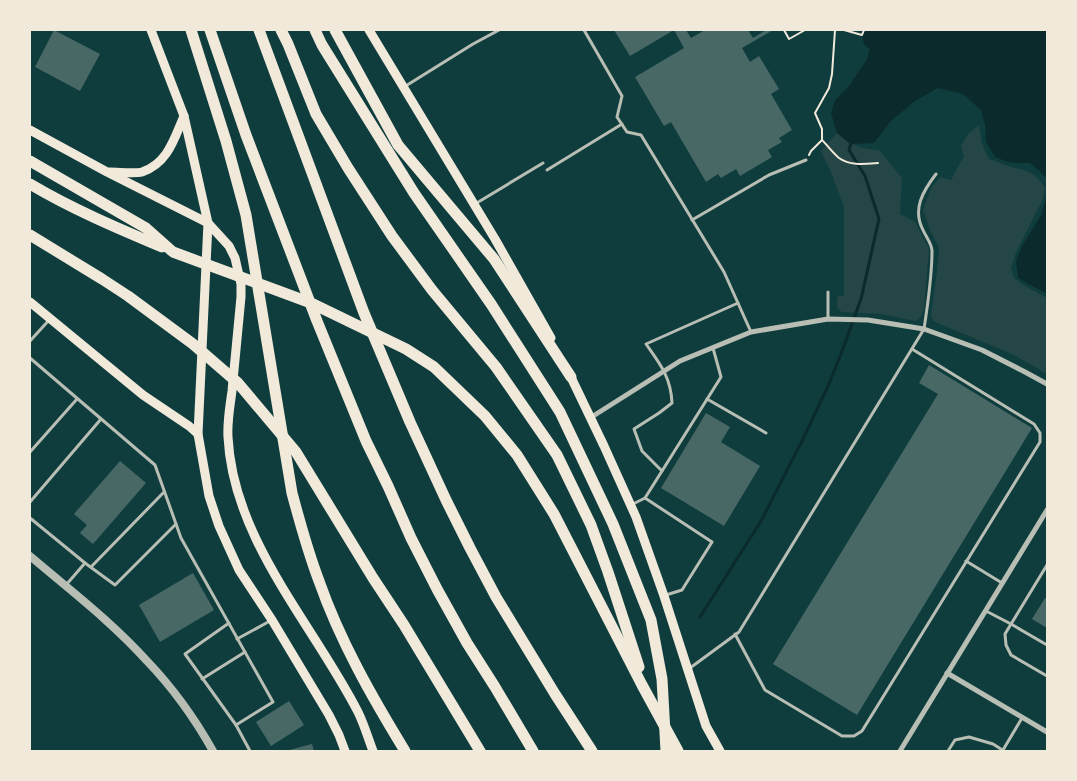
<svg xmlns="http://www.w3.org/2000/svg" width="1077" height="781" font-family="Rubik,sans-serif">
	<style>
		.green { fill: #244646 }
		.water { fill: #0a2a2b }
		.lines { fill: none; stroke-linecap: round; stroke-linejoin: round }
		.stream { stroke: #0a2a2b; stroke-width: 3 }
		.building { fill: #486865 }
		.path { stroke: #f1e9da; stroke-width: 2 }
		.service { stroke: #b8beb3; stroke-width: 3 }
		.minor { stroke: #b8beb3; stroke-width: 5 }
		.tertiary { stroke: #b8beb3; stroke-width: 8 }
		.secondary { stroke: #f1e9da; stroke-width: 9 }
		.motorway { stroke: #f1e9da; stroke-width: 11 }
	</style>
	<rect width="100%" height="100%" fill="#0f3d3e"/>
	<g class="green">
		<path d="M979,125L982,144L989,159C996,161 1002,164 1008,166C1026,171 1035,171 1045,188L1043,199L1016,252L1011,268L1014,278L1025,286L1047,298V374L1014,355L933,321L931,316L937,271L939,248L930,230L923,210L931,188L940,177L951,180L964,156L961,146L968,134Z"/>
		<path d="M837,133C852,145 859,149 879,150L902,178L900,214L915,222L929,249L924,310L920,318L916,321L881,314L842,312C835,308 837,303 838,296H844V207L831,172L821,151Z"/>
	</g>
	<g class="water">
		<path d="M866,30H1047V178L1030,163H1011L995,157L986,142L985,125L981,110L963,94L938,88L915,101L890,122L874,143L850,144L837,133L831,113L835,100L849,86L866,61L870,49C862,44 860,37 866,30Z"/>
		<polygon points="1047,196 1047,294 1018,278 1016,261 1022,246 1040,217"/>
	</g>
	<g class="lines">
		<polyline class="stream" points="700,617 761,521 803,439 828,386 841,354 861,299 879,219 865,176 849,150 852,141"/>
	</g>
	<g class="building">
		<polygon points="54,30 100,54 80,91 35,67"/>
		<polygon points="614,30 686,30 691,38 705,30 748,30 753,38 766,30 773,30 742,48 750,62 759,56 779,89 771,94 792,130 779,138 782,142 768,150 772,157 740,176 736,169 721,178 718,174 706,182 671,122 664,126 635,77 684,48 674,30 630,56"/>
		<polygon points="929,365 1032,428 857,715 773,664 938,394 919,383"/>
		<polygon points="706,413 730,427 721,442 760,466 724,526 661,488"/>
		<polygon points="120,461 146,483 93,544 80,533 87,525 74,514"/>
		<polygon points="193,573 214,610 160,642 139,605"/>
		<polygon points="1045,598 1047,599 1047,628 1032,619"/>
		<polygon points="289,701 304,725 271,746 256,722"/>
		<polygon points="312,744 314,751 289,751 289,750"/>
	</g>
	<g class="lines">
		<g class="path">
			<polyline points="784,30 789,39 805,30"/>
			<polyline points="844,30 862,35 864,30"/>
			<path d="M822,140C828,146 833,153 839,158C850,166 865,164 878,163"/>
			<polyline points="809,155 811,151 822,140 822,129 815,113 829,88 832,74 835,30"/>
		</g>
		<g class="service">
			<polyline points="584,30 622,96 617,117 627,132 641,135 724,272 751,332"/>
			<polyline points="404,87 473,44 499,30"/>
			<polyline points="547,170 622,124"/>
			<polyline points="475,204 543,163"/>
			<polyline points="692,220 769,175 806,160"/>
			<polyline points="828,292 828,319"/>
			<polyline points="30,341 50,319"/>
			<path d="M713,348L721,377L662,471L642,451L634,429L659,413L672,403C671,377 660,364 646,344L738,303"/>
			<polyline points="30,358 155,465 181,538 273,702 236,725 250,751"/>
			<polyline points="707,399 766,433"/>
			<polyline points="30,452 77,399"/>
			<polyline points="645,498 662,471"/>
			<polyline points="30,502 101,419"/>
			<polyline points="631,505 645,498 712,542 682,590 666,595"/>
			<polyline points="30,518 85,563 115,585 176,524"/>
			<polyline points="966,561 1002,583"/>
			<polyline points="1047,565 1005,634 1006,645 1011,655 1047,676"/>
			<polyline points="91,567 164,492"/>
			<polyline points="66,585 85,563"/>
			<polyline points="986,611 1011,624 1047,645"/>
			<polyline points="229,623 185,654 236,725"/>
			<polyline points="735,634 765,690 842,736 854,736 862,731 1040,442 1040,433 1034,424 912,349"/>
			<polyline points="237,639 270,621"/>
			<path d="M690,668L739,632L924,329C928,303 932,277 932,251C932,244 926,237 923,230C912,209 923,191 936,174"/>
			<polyline points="202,679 245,652"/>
			<polyline points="1003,750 1022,718"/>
			<polyline points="948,751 955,740 969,737 993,744 1004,751"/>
		</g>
		<g class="minor">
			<polyline points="590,418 680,361 751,332 828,319 868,320 924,329 982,350 1025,372 1047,384"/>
			<polyline points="947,673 1047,732"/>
			<polyline points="900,751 1047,510"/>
		</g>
		<path class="tertiary" d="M30,556C70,590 112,622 147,661C173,688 195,719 213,751"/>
		<g class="secondary">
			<polyline points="151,30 184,116 208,223 198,434 209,496 219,526 239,570 272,620 329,715 339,735 345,751"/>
			<polyline points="369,30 495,239 551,338"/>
			<path d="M30,130L107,172L208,223L229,246L235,258L241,284V297C238,328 235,360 232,391C230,406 227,422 228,437C233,540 313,624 358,712C364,724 368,738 373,751"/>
			<path d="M110,172C119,172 134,174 142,172C168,163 174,139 184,116"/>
			<polyline points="30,302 143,395 189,426 198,434"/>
			<polyline points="568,371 604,446 636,517 664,596 706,726 720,751"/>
		</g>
		<g class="motorway">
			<path d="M191,30L226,141L246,215L292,493C300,523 308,552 319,581C340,641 372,697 405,751"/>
			<polyline points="210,30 246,135 317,321 366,441 388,486 411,538 437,589 467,643 495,687 533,751"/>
			<polyline points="259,30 364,313 410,422 446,500 470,548 496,597 555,694 592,751"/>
			<polyline points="281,30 288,44 316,114 348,168 392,236 432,290 496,367 557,455 591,525 608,572 639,667"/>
			<polyline points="315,30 322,45 414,193 491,304 560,412 613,524 651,620 662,679 666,751"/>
			<polyline points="335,30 398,145 494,259 571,377"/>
			<polyline points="30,161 146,228 173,252 311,303 406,349 434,367 485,416 517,455 554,514 642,685 678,751"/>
			<path d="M30,184C72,209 117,228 162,247"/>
			<polyline points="30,235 102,279 128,296 193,344 238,383 296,452 373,578 404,625 480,751"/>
		</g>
	</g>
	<rect width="1077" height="781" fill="none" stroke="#f1e9da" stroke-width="62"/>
</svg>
